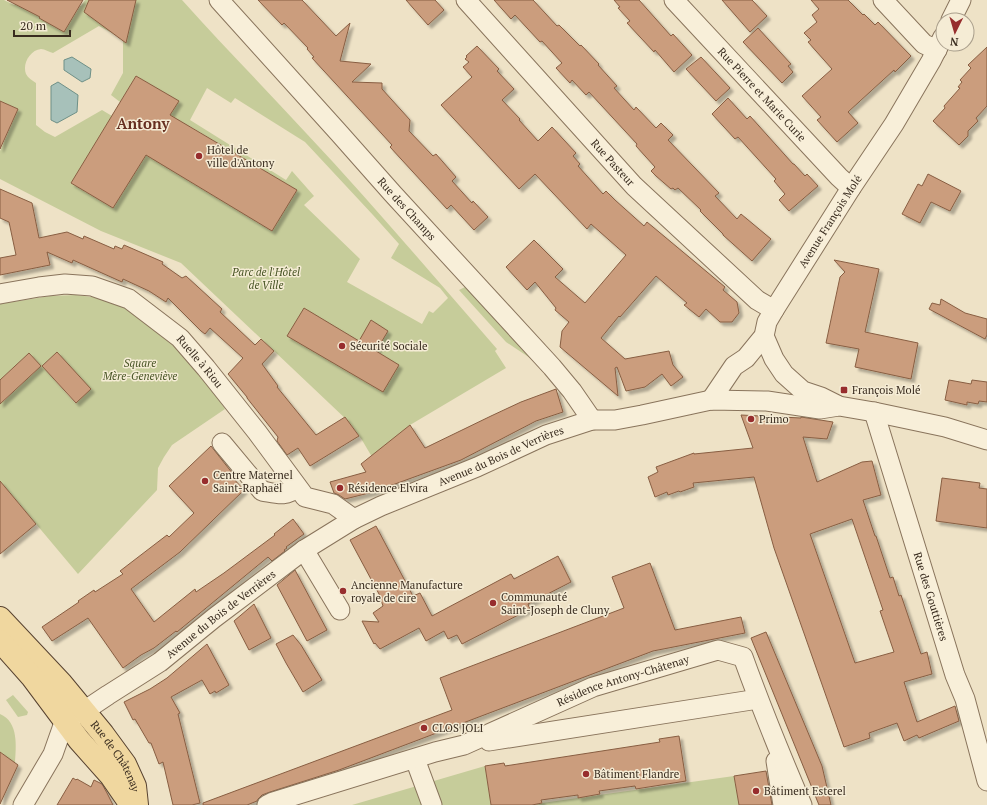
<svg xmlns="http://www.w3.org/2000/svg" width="987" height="805" font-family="'PT Serif',serif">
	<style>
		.green { fill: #c6cc9a; fill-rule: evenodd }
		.water { fill: #a7c1ba; stroke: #6e9087 }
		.building { fill: #cb9d7d; stroke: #885e42; fill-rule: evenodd; filter: url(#shadow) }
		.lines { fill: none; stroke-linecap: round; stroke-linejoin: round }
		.minor-casing { stroke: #89745c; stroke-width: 21 }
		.major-casing { stroke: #574230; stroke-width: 24 }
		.minor { stroke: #f8efd9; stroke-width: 19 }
		.major { stroke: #f0d79f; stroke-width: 22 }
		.poi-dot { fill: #972d2d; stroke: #f5ecd5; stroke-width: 1.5 }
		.labels { text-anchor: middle; stroke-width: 3; stroke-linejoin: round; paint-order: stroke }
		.street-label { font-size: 11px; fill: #392c1f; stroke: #f5ecd5 }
		.poi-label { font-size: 11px; fill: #392c1f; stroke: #f5ecd5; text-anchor: start }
		.park-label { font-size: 11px; font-style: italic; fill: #495526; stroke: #f5ecd5 }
		.district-label { font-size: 15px; font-weight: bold; fill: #652e1f; stroke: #f5ecd5 }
	</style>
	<defs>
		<filter id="shadow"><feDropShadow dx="3.5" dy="3.5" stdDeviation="1" flood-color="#0004"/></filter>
	</defs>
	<rect width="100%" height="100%" fill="#eee2c6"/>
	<g class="green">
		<path d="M0,0H4L14,5L15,4L40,17V18L64,32L80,6H81L85,0H182C222,45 265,88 306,133C372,203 434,277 497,349L495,351L506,368L410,425L372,457L362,440L348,421L181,263L101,231L0,179V151L18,109L0,101ZM99,26L123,39V73L111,95L120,102L136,76L178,101L167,120L191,127L297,190L272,231L166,167L149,150L113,208L71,183L112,116L102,110L55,137L45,132L36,125V83C32,80 28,78 26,74C22,64 30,50 41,49C45,49 49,52 53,53ZM207,88L231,103L235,98L305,142L373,215L399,244L391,258L440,288L448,298L433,313L429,311L422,324L347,282L360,259L304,205L314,196L292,171L286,180L190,120Z"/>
		<polygon points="467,286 532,355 530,358 506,342 459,290"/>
		<path d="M76,295L107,299L131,309L162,332L205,378L225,409L172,445L164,457L158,468L157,490L78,574L0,481V397L4,401L41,366L29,353L0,380V304L50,296ZM57,352L90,389L75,403L42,366Z"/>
		<polygon points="13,695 28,712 27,715 18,717 6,700"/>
		<path d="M0,714C19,722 16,747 15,763L0,752Z"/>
		<polygon points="485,766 491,805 352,805"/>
		<polygon points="734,776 739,805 528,805"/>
	</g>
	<g class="water">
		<polygon points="72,57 91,69 90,78 82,82 64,70 64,60"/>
		<polygon points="58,82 78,95 77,112 57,123 51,120 51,86"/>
	</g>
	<g class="building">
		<polygon points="7,0 83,0 64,32 39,18 40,17"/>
		<polygon points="89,0 136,0 126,43 84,12"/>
		<polygon points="258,0 302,0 336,36 350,23 340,61 371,64 352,82 382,83 382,89 410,120 409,131 433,156 436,154 456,177 452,181 472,203 473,201 488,217 474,230 451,205 447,209 390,147 392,145 371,122 312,58 314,57 307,49 308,48 284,23 282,25"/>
		<polygon points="406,0 435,0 444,10 428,25"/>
		<polygon points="494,0 533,0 557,26 559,25 580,46 581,45 599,64 598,65 617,86 614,88 634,110 636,107 656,128 661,123 673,135 668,140 719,193 715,196 737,219 741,214 771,239 752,261 723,235 723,234 700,211 701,210 678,188 675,190 673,188 671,189 656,176 651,171 655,167 636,146 637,144 589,92 586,95 572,80 570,83 556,68 562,63 542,41 540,42 515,15 511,19"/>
		<polygon points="614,0 639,0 671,36 673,34 692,55 674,72 655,50 654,52 627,23 630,21 618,8 620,7"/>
		<polygon points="722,0 752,0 767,16 750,32"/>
		<polygon points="811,0 848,0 863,15 864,14 875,25 878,22 911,56 895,72 894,70 848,112 858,123 837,142 817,120 821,117 802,96 832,69 808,42 811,40 804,33 817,22 812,15 819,9"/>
		<polygon points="758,28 791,64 788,66 793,72 782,83 743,42"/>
		<polygon points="477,46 499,69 497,71 514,89 502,100 520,119 519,120 538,141 552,127 576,153 573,156 580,164 578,166 603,194 606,191 615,200 644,226 647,222 725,287 723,290 737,302 739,313 732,322 720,322 706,309 699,317 684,305 687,303 656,276 620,317 619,316 601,338 625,359 669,351 673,365 683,377 671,386 662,374 645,387 626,391 617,367 615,368 618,396 560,347 562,331 569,322 555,310 556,308 535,282 527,290 506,267 534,240 563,269 555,277 585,303 626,255 591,224 587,229 535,174 519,189 441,105 472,77 463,67 469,62 465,59 467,57 466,56"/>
		<polygon points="987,47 987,106 976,118 978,121 968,131 968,136 959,145 933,121 945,108 944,106 960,88 958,87 962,82 960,80 971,68 968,65"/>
		<polygon points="701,57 730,88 716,101 686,69"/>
		<polygon points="136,76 179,101 170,115 297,190 272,231 146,155 113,208 71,183"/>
		<polygon points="728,98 747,119 750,116 793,164 794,164 805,176 807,174 818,186 789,211 779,200 785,194 774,181 776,179 738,137 735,139 712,114"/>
		<polygon points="0,101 18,109 0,149"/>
		<polygon points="928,174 961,191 950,211 931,202 920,223 902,214 918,184 922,186"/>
		<polygon points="0,189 32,203 39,238 67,232 83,239 84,236 114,249 115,246 122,249 124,245 163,262 162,264 182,278 186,276 222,309 220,312 255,345 261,339 274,351 262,364 278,386 277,387 316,435 345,417 359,436 310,466 298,448 287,455 277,441 278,437 247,398 247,397 228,374 243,358 210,328 205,334 201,331 168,298 166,302 149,291 123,279 122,282 73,260 72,263 47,252 50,265 0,275 0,258 16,255 9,222 0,218"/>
		<polygon points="834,260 879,269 865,332 918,343 911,379 855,367 859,349 826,343 840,277 845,272"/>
		<polygon points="941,299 965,313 987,319 987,335 985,339 929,309 932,303 940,305"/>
		<polygon points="304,308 359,341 371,320 388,331 376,351 399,365 383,392 287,336"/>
		<polygon points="57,352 91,389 76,403 42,366"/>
		<polygon points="29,353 41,366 0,404 0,380"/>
		<polygon points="949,380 971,384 972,380 987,382 987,402 979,401 978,404 967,402 967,405 945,400"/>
		<polygon points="556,389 563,412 536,421 461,460 373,492 345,499 339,495 334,493 330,482 366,472 361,464 410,425 425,448 491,416 521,402"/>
		<path d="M741,415L801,418V417L833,422L827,439L803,437L817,482L862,462L872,461L881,495L863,500L875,536H876L890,578L893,577L899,596L901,595L921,654L927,652L932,674L904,682L917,722L955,706L959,721L919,738L917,735L904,741L897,723L869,733L870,738L844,747L774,548L754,477L693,483L694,487L680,492L679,491L668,495L667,492L655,497L648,477L658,472L656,467L694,453V454L753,448ZM852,519L883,610L880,611L894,652L855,663L810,534Z"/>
		<polygon points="211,446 233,474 231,476 244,490 180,552 131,589 154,622 195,589 196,592 224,573 275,535 274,534 293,519 304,534 286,547 287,548 284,550 285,551 272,561 268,557 177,632 176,631 154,648 141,655 123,668 88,618 52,641 42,627 79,602 78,601 94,590 95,592 123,574 120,571 167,535 169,537 194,513 169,486"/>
		<polygon points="942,478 980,483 979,488 987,489 987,528 936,521"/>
		<polygon points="0,481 36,524 0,554"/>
		<polygon points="376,526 413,596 420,593 432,616 511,574 514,579 558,556 571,582 528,604 530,609 462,644 457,635 448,639 444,631 426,641 419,628 380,649 375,643 374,644 362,621 379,622 373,613 383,606 379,594 350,540"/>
		<polygon points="650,563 675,630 741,617 745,633 653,651 339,770 270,792 262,795 258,799 257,801 247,805 203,805 203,803 452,710 440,678 624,608 612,577"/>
		<polygon points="295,570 327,630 307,641 277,585"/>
		<polygon points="254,604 271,638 249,650 234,621"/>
		<polygon points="766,632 822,766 831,805 819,805 751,638"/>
		<polygon points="293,635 301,645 322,680 303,692 286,663 276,644"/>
		<polygon points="207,644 229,685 216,693 215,691 210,694 202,680 171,697 180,713 178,714 200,803 192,805 173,805 163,762 159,764 151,743 149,743 135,719 133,720 124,702 150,689 167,678"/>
		<polygon points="679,736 686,781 636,789 635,786 599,791 600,794 578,798 578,795 541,800 542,803 532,805 491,805 485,766 504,763 505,766 660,742 659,739"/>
		<polygon points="0,752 18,765 0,804"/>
		<polygon points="766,771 772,805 739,805 734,776"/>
		<polygon points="73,778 76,780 77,779 91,787 94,780 102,784 107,793 113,805 57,805"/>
	</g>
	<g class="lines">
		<defs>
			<g id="minor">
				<path id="s1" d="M219,0L339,133L393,194L552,367L572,391L592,420"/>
				<path id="s2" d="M466,0L634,186L757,300L774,310"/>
				<path id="s3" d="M674,0L839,177L851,188"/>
				<polyline points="883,0 924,44 937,50"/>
				<polyline points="951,20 961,0"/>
				<path id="s4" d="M0,294L39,287L65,284L92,286L129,299L180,338L206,368L257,432L305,497L333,504L354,519"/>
				<polyline points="764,336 774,359 784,374 803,391 821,397 837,405"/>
				<path id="s5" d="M711,400L734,366L746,358L764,336L767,322L774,310L851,188L894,124L931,61L943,37"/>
				<path id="s6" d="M874,412L955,675L965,699L987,781"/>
				<path d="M222,443L262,491C275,493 286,498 297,487"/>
				<polyline points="304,550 340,610"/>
				<polyline points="489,741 758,699"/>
				<polyline points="415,759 432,805"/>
				<polyline points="776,761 783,805"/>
				<path id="s7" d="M23,805L53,754L65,720L84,711L108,695L160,662L214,618L304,550L354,519L381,506L477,467L546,435L592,420H615L642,415L711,400L767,401L820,409L839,406L874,412L945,427L987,440"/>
				<path id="s8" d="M267,805L273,802L435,752L464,745L593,687L718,650L743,657C761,707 781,756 802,805"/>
			</g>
			<g id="major">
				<path id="s9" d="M0,618L61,683L103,734L125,764L135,786L137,805"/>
				<polyline points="0,641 32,677 79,740 111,776 131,805"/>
			</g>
		</defs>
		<use href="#minor" class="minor-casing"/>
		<use href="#major" class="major-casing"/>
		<use href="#minor" class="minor"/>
		<use href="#major" class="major"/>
	</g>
	<g class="poi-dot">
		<circle cx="199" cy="156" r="4"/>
		<circle cx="342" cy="346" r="4"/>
		<rect x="840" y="386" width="8" height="8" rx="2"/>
		<circle cx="751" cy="419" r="4"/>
		<circle cx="205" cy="481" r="4"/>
		<circle cx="340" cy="488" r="4"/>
		<circle cx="343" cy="591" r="4"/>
		<circle cx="493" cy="603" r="4"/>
		<circle cx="424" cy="728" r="4"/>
		<circle cx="586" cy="774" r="4"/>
		<circle cx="756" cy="791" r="4"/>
	</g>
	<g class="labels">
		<g class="street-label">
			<text dy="4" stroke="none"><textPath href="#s3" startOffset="129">Rue Pierre et Marie Curie</textPath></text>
			<text dy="4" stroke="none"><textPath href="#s2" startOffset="219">Rue Pasteur</textPath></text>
			<text dy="4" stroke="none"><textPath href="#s1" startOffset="281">Rue des Champs</textPath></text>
			<text dy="4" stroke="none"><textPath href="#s5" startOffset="217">Avenue François Molé</textPath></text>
			<text dy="4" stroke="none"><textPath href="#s4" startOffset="227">Ruelle à Riou</textPath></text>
			<text dy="4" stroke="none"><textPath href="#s7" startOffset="608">Avenue du Bois de Verrières</textPath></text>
			<text dy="4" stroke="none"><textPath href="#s6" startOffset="193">Rue des Gouttières</textPath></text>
			<text dy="4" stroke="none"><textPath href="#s7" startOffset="284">Avenue du Bois de Verrières</textPath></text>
			<text dy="4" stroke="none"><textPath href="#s8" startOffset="378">Résidence Antony-Châtenay</textPath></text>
			<text dy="4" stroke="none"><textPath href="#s9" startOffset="181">Rue de Châtenay</textPath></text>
		</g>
		<g class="poi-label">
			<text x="207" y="154">Hôtel de<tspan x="207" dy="13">ville d'Antony</tspan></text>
			<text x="350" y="350">Sécurité Sociale</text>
			<text x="852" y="394">François Molé</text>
			<text x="759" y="423">Primo</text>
			<text x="213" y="479">Centre Maternel<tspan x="213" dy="13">Saint-Raphaël</tspan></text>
			<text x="348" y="492">Résidence Elvira</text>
			<text x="351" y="589">Ancienne Manufacture<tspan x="351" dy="13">royale de cire</tspan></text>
			<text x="501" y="601">Communauté<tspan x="501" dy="13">Saint-Joseph de Cluny</tspan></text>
			<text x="432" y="732">CLOS JOLI</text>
			<text x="594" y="778">Bâtiment Flandre</text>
			<text x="764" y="795">Bâtiment Esterel</text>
		</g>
		<g class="park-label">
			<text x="266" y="276">Parc de l'Hôtel<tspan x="266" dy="13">de Ville</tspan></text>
			<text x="140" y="367">Square<tspan x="140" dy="13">Mère-Geneviève</tspan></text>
		</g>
		<g class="district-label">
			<text x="143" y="129">Antony</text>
		</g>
	</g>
	<g transform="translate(955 32) rotate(185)"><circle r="19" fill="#f5ecd5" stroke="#aa9f8c"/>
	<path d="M0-3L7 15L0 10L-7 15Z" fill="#972d2d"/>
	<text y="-6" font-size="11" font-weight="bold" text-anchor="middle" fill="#392c1f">N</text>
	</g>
	<path d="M14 30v6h56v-6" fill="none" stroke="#392c1f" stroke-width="2"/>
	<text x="20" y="30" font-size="12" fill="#392c1f" stroke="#f5ecd5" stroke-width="3" paint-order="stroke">20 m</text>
</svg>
